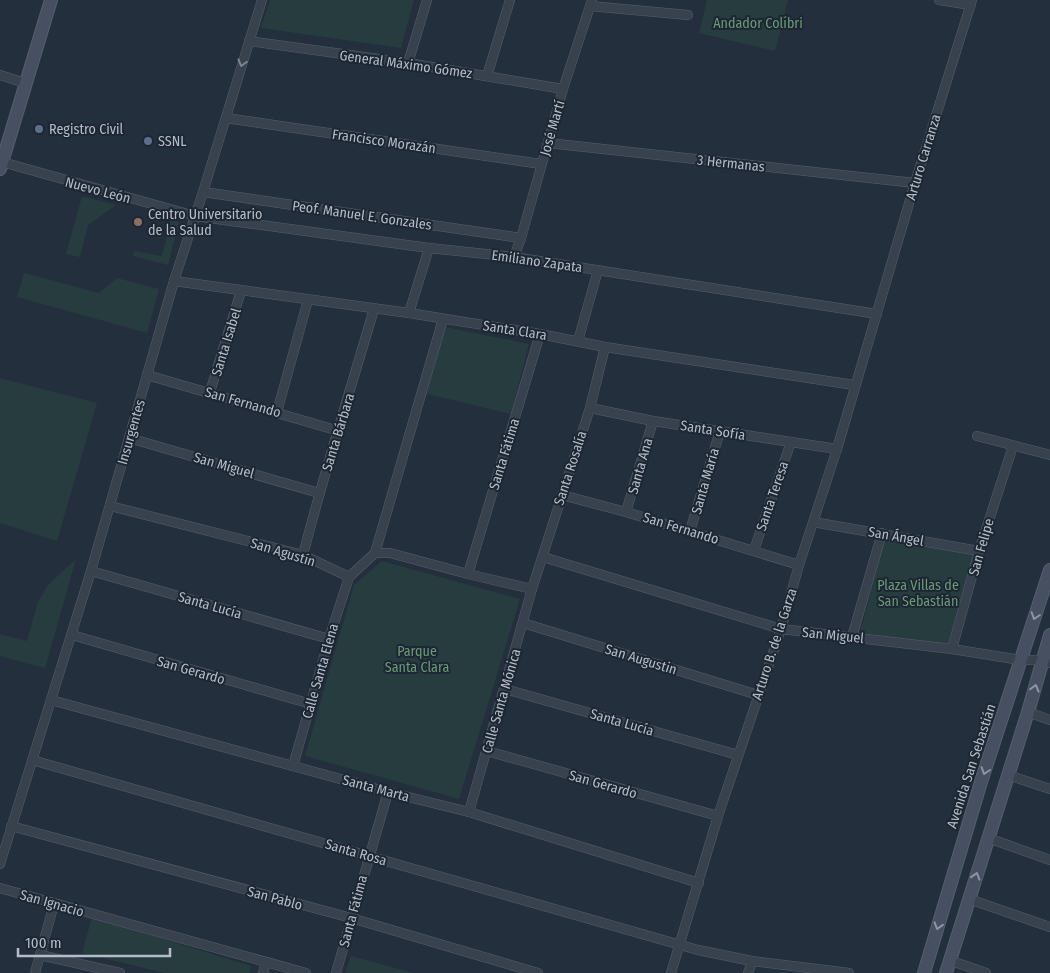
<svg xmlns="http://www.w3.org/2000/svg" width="1050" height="973" font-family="'Fira Sans Condensed',sans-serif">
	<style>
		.green { fill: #263c3f }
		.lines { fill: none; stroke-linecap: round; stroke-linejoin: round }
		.street-casing { stroke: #565f6c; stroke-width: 10 }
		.secondary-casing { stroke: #565f6c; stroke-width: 14 }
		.street { stroke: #38414e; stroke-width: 9 }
		.secondary { stroke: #465061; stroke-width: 12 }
		.oneway { stroke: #7c8592 }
		.oneway2 { stroke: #8e96a5 }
		.service-dot { fill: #5c6f8a; stroke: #1d2633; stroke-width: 2 }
		.education-dot { fill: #8d6e63; stroke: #1d2633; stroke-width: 2 }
		.labels { text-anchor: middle; stroke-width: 4; stroke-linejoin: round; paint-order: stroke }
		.park-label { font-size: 14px; fill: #6b9a76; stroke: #1d2633 }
		.street-label { font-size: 14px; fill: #b4bcc9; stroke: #1d2633 }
		.poi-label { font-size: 14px; fill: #b4bcc9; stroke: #1d2633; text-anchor: start }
	</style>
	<rect width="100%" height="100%" fill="#242f3e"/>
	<g class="green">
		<polygon points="270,0 414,0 401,48 261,28"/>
		<polygon points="707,0 788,0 775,51 699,33"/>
		<polygon points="82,196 116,205 88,225 80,257 66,254"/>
		<polygon points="171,220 179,222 168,265 133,256 134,251 162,256"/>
		<polygon points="24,273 99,293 117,278 159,289 147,333 17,297"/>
		<polygon points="445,327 529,344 511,414 427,394"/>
		<polygon points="0,378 97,403 57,541 0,523"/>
		<polygon points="884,539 976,555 950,647 860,634"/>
		<polygon points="76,559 45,668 0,656 0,634 27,641 38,602 48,585"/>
		<polygon points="382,561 520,599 459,799 305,756 354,585"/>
		<polygon points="92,917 251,966 249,973 165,973 82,953"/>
		<polygon points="351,956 414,973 345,973"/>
	</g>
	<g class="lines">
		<defs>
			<g id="street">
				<polyline points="939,0 971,5"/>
				<polyline points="590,6 688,15"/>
				<polyline points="249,41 408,63 563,89"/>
				<polyline points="408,63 427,0"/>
				<polyline points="0,75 25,83"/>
				<polyline points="487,76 510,0"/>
				<polyline points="226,118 541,164"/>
				<polyline points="548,143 915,183"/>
				<polyline points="2,162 195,216 429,248 514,257 877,314"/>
				<polyline points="203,192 521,238"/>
				<polyline points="514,257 521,238 563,89 592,0"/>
				<polyline points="174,281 409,313 540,334 605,347 854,385"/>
				<polyline points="409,313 429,248"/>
				<polyline points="578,341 598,270"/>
				<polyline points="147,375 339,431"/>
				<polyline points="210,392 241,291"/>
				<polyline points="590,408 653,421 837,449"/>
				<polyline points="277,412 308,300"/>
				<polyline points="977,436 1050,455"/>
				<polyline points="129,438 319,493"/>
				<polyline points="562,495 626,512 799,565"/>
				<polyline points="110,506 303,555 349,577"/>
				<polyline points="626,512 653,421"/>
				<polyline points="813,522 979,551"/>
				<polyline points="690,531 720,431"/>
				<polyline points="754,550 791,442"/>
				<polyline points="375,553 443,319"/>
				<path d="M303,555C324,473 350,391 374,309"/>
				<polyline points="543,557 781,629 952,649 1020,660 1042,660 1050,663"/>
				<polyline points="91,571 329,639"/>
				<polyline points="468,574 540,334"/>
				<polyline points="523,623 758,695"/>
				<polyline points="72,635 311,704"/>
				<polyline points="852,637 882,533"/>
				<polyline points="952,649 979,551 1013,446"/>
				<polyline points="505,689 738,755"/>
				<polyline points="51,700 388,792 469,812 699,883"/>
				<polyline points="1028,712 1050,720"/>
				<polyline points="487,751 718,816"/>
				<polyline points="32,760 698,950 752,961 849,973"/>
				<polyline points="293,766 329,639 349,577 375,553 390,553 468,574 532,589"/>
				<polyline points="1008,775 1050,789"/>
				<polyline points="469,812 532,589 590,408 605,347"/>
				<polyline points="11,826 351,918 538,973"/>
				<polyline points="988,838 1050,860"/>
				<polyline points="0,864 91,571 174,281 203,192 262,0"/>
				<polyline points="0,888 306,973"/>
				<polyline points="969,899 1050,927"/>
				<polyline points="40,955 120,973"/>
				<polyline points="949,960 986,973"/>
				<polyline points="35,973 54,904"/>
				<polyline points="263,973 266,962"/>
				<polyline points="336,973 388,792"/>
				<polyline points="671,973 718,816 781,629 799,565 837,449 915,183 972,0"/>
				<polyline points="748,973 752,961"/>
			</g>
			<g id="secondary">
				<polyline points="0,169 51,0"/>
				<polyline points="924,973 981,782 1050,570"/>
				<polyline points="946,973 1028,712 1050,635"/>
			</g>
		</defs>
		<use href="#street" class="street-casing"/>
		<use href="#secondary" class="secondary-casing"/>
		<use href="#street" class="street"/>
		<use href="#secondary" class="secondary"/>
	</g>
	<defs><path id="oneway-chevron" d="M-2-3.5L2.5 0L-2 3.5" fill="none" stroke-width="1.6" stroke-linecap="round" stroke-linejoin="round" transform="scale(1.25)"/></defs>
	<use class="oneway" href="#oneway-chevron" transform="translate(242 63) rotate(106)"/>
	<g class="oneway2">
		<use href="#oneway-chevron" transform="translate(1035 616) rotate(108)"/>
		<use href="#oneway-chevron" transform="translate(1035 688) rotate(-75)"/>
		<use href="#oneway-chevron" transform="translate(985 771) rotate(108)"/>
		<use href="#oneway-chevron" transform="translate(976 876) rotate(-73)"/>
		<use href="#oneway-chevron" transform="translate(938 926) rotate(107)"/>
	</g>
	<g class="service-dot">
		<circle cx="39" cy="129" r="5"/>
		<circle cx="148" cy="141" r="5"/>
	</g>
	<circle class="education-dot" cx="138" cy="222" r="5"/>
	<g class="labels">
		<g class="park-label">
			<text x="758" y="28">Andador Colíbri</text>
			<text x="918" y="590">Plaza Villas de<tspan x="918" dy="16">San Sebastián</tspan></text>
			<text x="417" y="656">Parque<tspan x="417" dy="16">Santa Clara</tspan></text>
		</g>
		<g class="street-label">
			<text transform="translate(406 64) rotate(8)" y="5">General Máximo Gómez</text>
			<text transform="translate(552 128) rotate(-74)" y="5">José Martí</text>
			<text transform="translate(384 141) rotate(8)" y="5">Francisco Morazán</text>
			<text transform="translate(923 157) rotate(-73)" y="5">Arturo Carranza</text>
			<text transform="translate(731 163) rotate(6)" y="5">3 Hermanas</text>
			<text transform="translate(98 190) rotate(15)" y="5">Nuevo León</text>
			<text transform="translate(362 215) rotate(8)" y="5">Peof. Manuel E. Gonzales</text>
			<text transform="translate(537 261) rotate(8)" y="5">Emiliano Zapata</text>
			<text transform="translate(515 330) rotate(9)" y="5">Santa Clara</text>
			<text transform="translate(226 342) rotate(-73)" y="5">Santa Isabel</text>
			<text transform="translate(243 402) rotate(16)" y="5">San Fernando</text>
			<text transform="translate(713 430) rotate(9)" y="5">Santa Sofía</text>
			<text transform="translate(131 432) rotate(-74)" y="5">Insurgentes</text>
			<text transform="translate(338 432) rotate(-73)" y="5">Santa Bárbara</text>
			<text transform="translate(504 454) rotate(-73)" y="5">Santa Fátima</text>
			<text transform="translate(224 465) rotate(16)" y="5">San Miguel</text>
			<text transform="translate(640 466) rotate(-74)" y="5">Santa Ana</text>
			<text transform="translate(570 468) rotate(-72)" y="5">Santa Rosalía</text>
			<text transform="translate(705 481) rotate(-74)" y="5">Santa María</text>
			<text transform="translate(772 496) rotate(-71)" y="5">Santa Teresa</text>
			<text transform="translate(681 528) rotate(17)" y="5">San Fernando</text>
			<text transform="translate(896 536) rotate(10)" y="5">San Ángel</text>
			<text transform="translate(981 547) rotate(-74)" y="5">San Felipe</text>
			<text transform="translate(283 552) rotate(17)" y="5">San Agustín</text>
			<text transform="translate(210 605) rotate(16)" y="5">Santa Lucía</text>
			<text transform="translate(833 635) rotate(6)" y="5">San Miguel</text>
			<text transform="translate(774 644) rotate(-72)" y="5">Arturo B. de la Garza</text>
			<text transform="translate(641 659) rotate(17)" y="5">San Augustin</text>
			<text transform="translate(191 670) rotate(16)" y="5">San Gerardo</text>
			<text transform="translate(320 671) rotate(-74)" y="5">Calle Santa Elena</text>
			<text transform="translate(501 701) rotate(-74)" y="5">Calle Santa Mónica</text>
			<text transform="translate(622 722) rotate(16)" y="5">Santa Lucía</text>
			<text transform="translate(971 766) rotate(-72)" y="5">Avenida San Sebastián</text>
			<text transform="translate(603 784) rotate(16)" y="5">San Gerardo</text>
			<text transform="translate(376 788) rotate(15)" y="5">Santa Marta</text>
			<text transform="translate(356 852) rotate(16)" y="5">Santa Rosa</text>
			<text transform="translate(275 898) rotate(15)" y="5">San Pablo</text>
			<text transform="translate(52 903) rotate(16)" y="5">San Ignacio</text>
			<text transform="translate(353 911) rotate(-75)" y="5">Santa Fátima</text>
		</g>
		<g class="poi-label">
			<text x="49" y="134">Registro Civil</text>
			<text x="158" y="146">SSNL</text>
			<text x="148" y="219">Centro Universitario<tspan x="148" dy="16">de la Salud</tspan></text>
		</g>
	</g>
	<path d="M18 948v8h152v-8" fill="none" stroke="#b4bcc9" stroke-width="2.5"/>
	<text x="25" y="948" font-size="15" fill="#b4bcc9" stroke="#1d2633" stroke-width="4" paint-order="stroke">100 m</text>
</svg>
